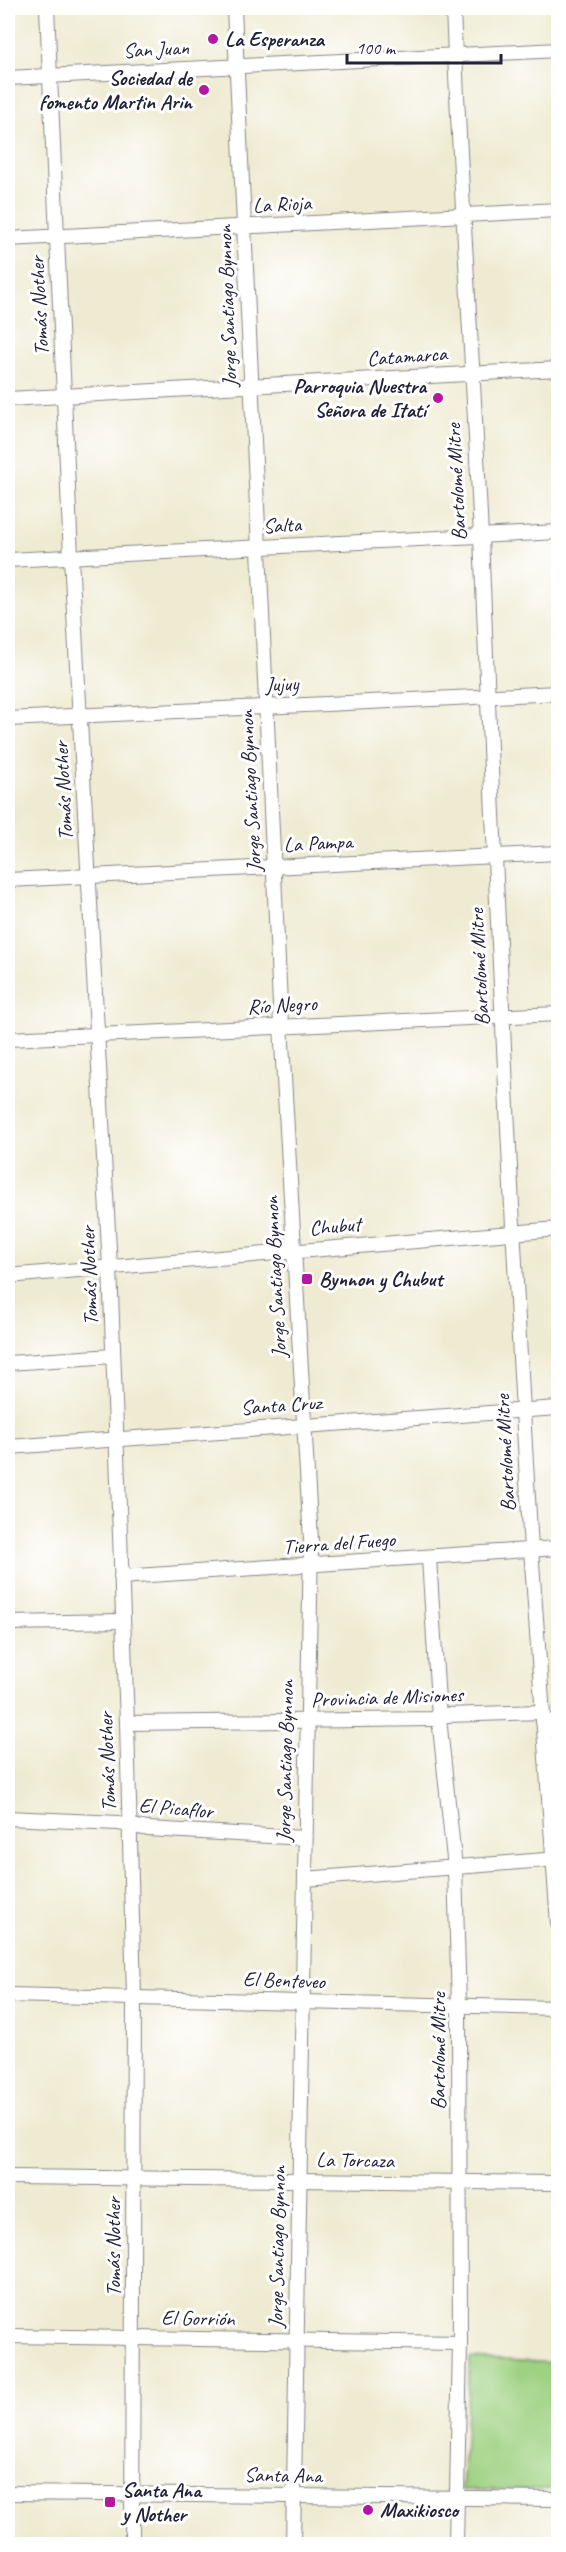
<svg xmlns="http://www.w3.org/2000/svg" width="566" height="2552" font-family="Caveat,sans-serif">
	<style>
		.green { fill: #9ed181; stroke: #607a5e; stroke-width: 1.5 }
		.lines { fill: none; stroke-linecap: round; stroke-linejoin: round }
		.minor-casing { stroke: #888687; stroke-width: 16 }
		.minor { stroke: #fff; stroke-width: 14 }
		.poi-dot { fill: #b5179e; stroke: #fff; stroke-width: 2 }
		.labels { text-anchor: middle; stroke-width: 6; stroke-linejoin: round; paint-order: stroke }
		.poi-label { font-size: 21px; font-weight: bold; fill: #22223b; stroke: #fff; text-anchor: start }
		.street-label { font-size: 21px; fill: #22223b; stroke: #fff }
	</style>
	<rect width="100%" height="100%" fill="#fff"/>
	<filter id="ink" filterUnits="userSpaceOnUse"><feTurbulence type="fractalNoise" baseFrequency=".0167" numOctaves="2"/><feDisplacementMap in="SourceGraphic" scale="12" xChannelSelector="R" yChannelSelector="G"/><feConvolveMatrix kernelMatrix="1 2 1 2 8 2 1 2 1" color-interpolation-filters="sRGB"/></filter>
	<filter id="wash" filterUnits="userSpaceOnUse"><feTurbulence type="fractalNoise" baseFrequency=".008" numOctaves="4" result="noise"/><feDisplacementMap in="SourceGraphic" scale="24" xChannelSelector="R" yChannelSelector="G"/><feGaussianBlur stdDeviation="1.35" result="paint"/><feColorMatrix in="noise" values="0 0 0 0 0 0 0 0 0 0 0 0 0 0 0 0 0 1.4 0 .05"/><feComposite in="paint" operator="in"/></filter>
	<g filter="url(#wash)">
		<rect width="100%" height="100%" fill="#efebd3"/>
		<polygon class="green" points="470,2358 558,2363 558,2489 462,2490"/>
	</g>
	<g filter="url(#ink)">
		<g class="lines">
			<defs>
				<g id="minor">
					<polyline points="47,8 71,557 110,1267 127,1723 134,1997 132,2544"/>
					<polyline points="234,8 281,1026 311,1541 293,2544"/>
					<path d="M453,8C460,184 473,361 481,537C495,875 511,1212 531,1549C539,1674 550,1799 558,1924"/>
					<polyline points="8,78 558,50"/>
					<polyline points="8,239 558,210"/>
					<polyline points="8,399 558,369"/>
					<polyline points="8,560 558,532"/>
					<polyline points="8,719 558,693"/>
					<polyline points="8,880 558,853"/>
					<polyline points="8,1039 558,1014"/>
					<polyline points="8,1276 558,1229"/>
					<polyline points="8,1363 113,1356"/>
					<polyline points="8,1447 558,1408"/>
					<polyline points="429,1558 439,1718 455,1868 459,2005 460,2343 456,2544"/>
					<polyline points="121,1577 558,1548"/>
					<polyline points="8,1623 122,1621"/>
					<polyline points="543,1722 558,1721"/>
					<polyline points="127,1723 432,1719 447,1715 542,1712"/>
					<polyline points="8,1818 118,1823 148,1829 305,1838"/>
					<polyline points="305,1879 558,1859"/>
					<polyline points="8,1995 558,2008"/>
					<polyline points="8,2177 558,2183"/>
					<polyline points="8,2336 460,2343"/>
					<polyline points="8,2493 558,2499"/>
				</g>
			</defs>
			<use href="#minor" class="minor-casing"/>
			<use href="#minor" class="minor"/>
		</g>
	</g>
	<g class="poi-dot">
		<circle cx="213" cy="39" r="6"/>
		<circle cx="204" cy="90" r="6"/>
		<circle cx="438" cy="398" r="6"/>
		<rect x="301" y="1273" width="12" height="12" rx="3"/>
		<rect x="104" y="2496" width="12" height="12" rx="3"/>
		<circle cx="368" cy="2510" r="6"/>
	</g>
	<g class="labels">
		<g class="poi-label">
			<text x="225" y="46">La Esperanza</text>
			<text x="192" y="85" text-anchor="end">Sociedad de<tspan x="192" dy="24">fomento Martin Arin</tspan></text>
			<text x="426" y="393" text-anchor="end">Parroquia Nuestra<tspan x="426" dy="24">Señora de Itatí</tspan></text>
			<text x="319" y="1286">Bynnon y Chubut</text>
			<text x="122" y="2497">Santa Ana<tspan x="122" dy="24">y Nother</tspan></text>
			<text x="380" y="2517">Maxikiosco</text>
		</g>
		<g class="street-label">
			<text transform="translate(156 49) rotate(-3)" y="7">San Juan</text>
			<text transform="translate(282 204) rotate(-3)" y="7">La Rioja</text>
			<text transform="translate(39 306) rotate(-93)" y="7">Tomás Nother</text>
			<text transform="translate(227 306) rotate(-92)" y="7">Jorge Santiago Bynnon</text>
			<text transform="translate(407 356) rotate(-4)" y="7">Catamarca</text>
			<text transform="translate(456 482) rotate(-93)" y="7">Bartolomé Mitre</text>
			<text transform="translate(282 525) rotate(-3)" y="7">Salta</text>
			<text transform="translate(282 684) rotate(-2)" y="7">Jujuy</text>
			<text transform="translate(63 791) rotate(-93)" y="7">Tomás Nother</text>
			<text transform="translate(250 791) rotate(-93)" y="7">Jorge Santiago Bynnon</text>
			<text transform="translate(318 843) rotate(-3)" y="7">La Pampa</text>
			<text transform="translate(479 967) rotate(-93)" y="7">Bartolomé Mitre</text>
			<text transform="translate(282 1005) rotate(-3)" y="7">Río Negro</text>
			<text transform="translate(335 1226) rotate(-5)" y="7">Chubut</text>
			<text transform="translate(89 1276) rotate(-92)" y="7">Tomás Nother</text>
			<text transform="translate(275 1277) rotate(-93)" y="7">Jorge Santiago Bynnon</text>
			<text transform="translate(281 1405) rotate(-4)" y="7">Santa Cruz</text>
			<text transform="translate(505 1453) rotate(-93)" y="7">Bartolomé Mitre</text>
			<text transform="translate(339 1543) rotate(-4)" y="7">Tierra del Fuego</text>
			<text transform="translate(387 1697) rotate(-2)" y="7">Provincia de Misiones</text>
			<text transform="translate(285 1761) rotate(-89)" y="7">Jorge Santiago Bynnon</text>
			<text transform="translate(107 1762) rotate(-92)" y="7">Tomás Nother</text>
			<text transform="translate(176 1808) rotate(5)" y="7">El Picaflor</text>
			<text transform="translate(284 1980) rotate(2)" y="7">El Benteveo</text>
			<text transform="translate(438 2051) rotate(-90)" y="7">Bartolomé Mitre</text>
			<text transform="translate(355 2160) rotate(1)" y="7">La Torcaza</text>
			<text transform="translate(113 2247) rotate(-90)" y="7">Tomás Nother</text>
			<text transform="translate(277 2247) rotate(-89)" y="7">Jorge Santiago Bynnon</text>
			<text transform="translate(198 2318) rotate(1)" y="7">El Gorrión</text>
			<text transform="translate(283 2475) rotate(1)" y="7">Santa Ana</text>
		</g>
	</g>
	<rect width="566" height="2552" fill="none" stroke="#fff" stroke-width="30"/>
	<path d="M347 54v9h154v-9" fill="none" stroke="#22223b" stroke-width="3"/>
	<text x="356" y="54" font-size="18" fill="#22223b" stroke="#ffffff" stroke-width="4.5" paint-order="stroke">100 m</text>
</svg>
